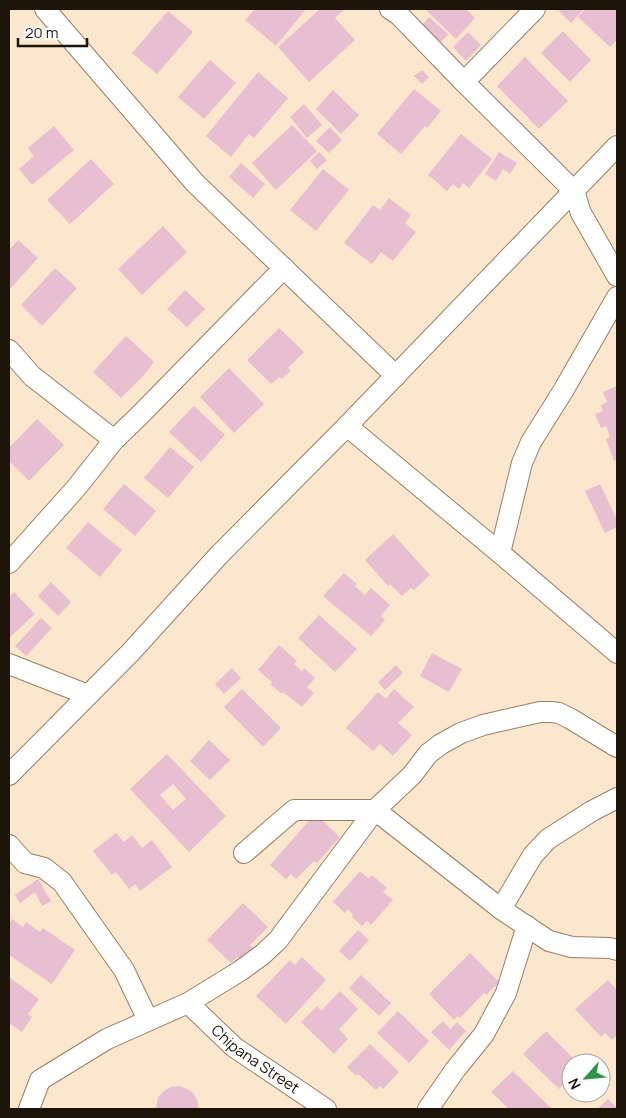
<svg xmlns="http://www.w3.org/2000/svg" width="626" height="1118" font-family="Manrope,sans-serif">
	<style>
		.building { fill: #e8bfd1; fill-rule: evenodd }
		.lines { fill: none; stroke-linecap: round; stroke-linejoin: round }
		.minor-casing { stroke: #978064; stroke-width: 22 }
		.minor { stroke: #fff; stroke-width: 20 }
		.labels { text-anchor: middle; stroke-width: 4; stroke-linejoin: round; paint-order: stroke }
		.street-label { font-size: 15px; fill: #1e150a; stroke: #fff }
	</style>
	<rect width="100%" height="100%" fill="#fbe6ce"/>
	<g class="building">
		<polygon points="255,9 306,9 276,46 245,20"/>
		<polygon points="320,9 345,9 335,18 355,40 309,82 278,47"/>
		<polygon points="425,9 466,9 475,18 456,39"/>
		<polygon points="559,9 584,9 571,23 558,10"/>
		<polygon points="585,9 617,9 617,40 610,47 578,17"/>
		<polygon points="168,11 193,32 157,74 132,53"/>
		<polygon points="429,17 448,34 440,43 421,26"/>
		<polygon points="563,31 591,60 570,82 541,53"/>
		<polygon points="468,32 481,45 466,61 453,47"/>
		<polygon points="525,57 568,101 539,129 497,86"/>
		<polygon points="210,60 236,83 204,119 178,97"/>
		<polygon points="422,70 429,77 422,84 414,76"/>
		<polygon points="258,72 288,98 254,138 249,134 231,157 206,136"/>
		<polygon points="414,89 441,111 427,128 425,126 401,154 377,134"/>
		<polygon points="333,90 359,115 341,134 316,109"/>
		<polygon points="304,104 322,125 307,138 290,117"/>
		<polygon points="292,125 317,151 276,190 252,163"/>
		<polygon points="54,126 74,150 32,185 19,169 34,156 28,148"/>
		<polygon points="330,127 342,140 329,153 316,141"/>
		<polygon points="461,134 492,159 469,188 463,183 459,189 453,184 447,191 428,175"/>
		<polygon points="319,152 327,160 317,169 310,161"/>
		<polygon points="499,152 517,163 510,174 503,169 496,181 485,174"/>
		<polygon points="91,159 114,184 70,224 47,200"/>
		<polygon points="241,163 265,184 253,198 229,177"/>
		<polygon points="323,169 349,190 316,231 290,210"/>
		<polygon points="389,198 411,215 405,223 416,232 393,261 381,252 372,264 344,243 373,205 380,210"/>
		<polygon points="163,226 187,252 142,295 118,269"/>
		<polygon points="18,240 38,258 9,290 9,250"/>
		<polygon points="55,268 77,288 42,326 21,305"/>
		<polygon points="185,290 205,309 187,327 167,309"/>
		<polygon points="279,328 304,352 288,368 291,370 282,379 279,377 271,384 247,360"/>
		<polygon points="126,336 154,362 144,375 121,398 93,372"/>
		<polygon points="229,368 264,404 234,433 200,397"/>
		<polygon points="617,386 617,460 614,461 606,439 610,437 606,426 601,428 595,414 603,411 601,405 607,402 603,392"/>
		<polygon points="194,406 225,435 201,462 169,432"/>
		<polygon points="37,419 64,445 29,481 9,461 9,448"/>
		<polygon points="170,447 194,467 168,498 144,478"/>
		<polygon points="124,484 156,511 135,536 103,509"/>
		<polygon points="600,484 617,520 617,527 605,533 585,491"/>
		<polygon points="88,522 122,550 100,577 66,548"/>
		<polygon points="393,534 430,575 414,590 411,588 402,596 390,584 388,586 365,560"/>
		<polygon points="344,573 357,584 355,586 365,595 371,588 390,605 381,616 385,620 371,636 323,596"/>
		<polygon points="51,582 71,602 58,616 38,596"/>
		<polygon points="14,592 35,614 9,638 9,597"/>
		<polygon points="319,615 357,649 335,672 298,638"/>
		<polygon points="41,618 52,628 26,656 15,646"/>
		<polygon points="279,645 297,661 294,664 302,671 304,668 315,678 307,687 314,693 302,707 283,692 282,694 270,684 272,682 258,670"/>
		<polygon points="432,653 462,669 449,692 420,676"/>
		<polygon points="396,665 403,673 385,690 378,682"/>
		<polygon points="232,668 241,678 224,694 215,684"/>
		<polygon points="242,689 281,728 263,747 224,707"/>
		<polygon points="394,689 414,707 398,723 412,735 393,756 380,744 373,751 346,728 378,692 386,699"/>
		<polygon points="209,740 230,760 210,780 190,761"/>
		<path d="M167,754L226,816L189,852L130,789ZM173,784L186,799L173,810L160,795Z"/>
		<polygon points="315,814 340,837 317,863 314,861 296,879 291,874 286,879 270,865"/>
		<polygon points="116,833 124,842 132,835 142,848 152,840 172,867 140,891 135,884 129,889 116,872 112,875 93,851"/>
		<polygon points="360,871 368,878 372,875 387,888 383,892 393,900 371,925 367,921 362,926 352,917 353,915 348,909 345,913 333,902"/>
		<polygon points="38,879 51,901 42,906 35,892 20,903 15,895"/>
		<polygon points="243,903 268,927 250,945 254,949 242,961 238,957 231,963 207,940"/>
		<polygon points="12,919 23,927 26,922 40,932 43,928 75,950 52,984 9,955 9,924"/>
		<polygon points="358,930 369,940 350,961 339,951"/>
		<polygon points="470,953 499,982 486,995 484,993 460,1018 458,1016 454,1020 429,994"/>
		<polygon points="302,957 326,980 286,1024 256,996 290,960 295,965"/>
		<polygon points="361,975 391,1003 379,1016 349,988"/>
		<polygon points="9,977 39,999 28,1014 32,1017 22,1032 9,1023"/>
		<polygon points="608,980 617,990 617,1035 612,1040 605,1033 601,1037 575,1009"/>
		<polygon points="340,991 358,1009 339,1029 348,1039 334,1054 301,1022 317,1006 321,1011"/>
		<polygon points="398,1011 429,1041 409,1063 377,1033"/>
		<polygon points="443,1021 450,1029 457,1022 466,1031 449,1050 431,1032"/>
		<polygon points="546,1031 578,1063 571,1063 571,1076 559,1089 523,1054"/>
		<polygon points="370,1044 399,1072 383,1089 380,1086 376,1090 358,1074 356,1076 347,1067"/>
		<polygon points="513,1071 552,1109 509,1109 491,1092"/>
		<polygon points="179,1086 188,1089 194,1094 198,1102 198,1109 156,1109 158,1097 164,1091 171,1087"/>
		<polygon points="608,1099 617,1108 597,1109"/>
	</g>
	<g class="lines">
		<defs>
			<g id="minor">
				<polyline points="45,9 195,183 396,376"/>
				<polyline points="390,9 399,15 464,82 574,191 581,213 617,276"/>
				<polyline points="464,82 535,9"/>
				<polyline points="9,350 32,376 114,440"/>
				<polyline points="347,426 500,553 617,653"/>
				<polyline points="500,553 522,463 531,442 563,391 617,297"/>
				<polyline points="9,563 77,487 114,440 140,415 284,268"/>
				<polyline points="9,664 88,695"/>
				<polyline points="9,775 130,653 219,555 347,426 617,146"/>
				<polyline points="9,845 25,863 44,868 62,882 124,970 148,1020"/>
				<polyline points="244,853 294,810 375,810 501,909 549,941 572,947 610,948 617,950"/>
				<polyline points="501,909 533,855 548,839 592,811 617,798"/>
				<path id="s1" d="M188,1003L234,1047L326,1109"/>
				<polyline points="29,1109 40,1080 107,1039 188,1003 240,971 262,955 278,940 375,810 412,775 428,754 441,744 461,733 483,725 540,712 551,712 559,713 571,719 617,747"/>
				<polyline points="428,1109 455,1070 484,1034 506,993 527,926"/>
			</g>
		</defs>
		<use href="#minor" class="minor-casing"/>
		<use href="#minor" class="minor"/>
	</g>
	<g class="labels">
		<g class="street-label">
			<text dy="5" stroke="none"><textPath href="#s1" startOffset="88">Chipana Street</textPath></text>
		</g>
	</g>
	<rect width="626" height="1118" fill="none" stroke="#1e150a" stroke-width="20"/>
	<g transform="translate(586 1078) rotate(243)"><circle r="24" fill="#ffffff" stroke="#a5a19d"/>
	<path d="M0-4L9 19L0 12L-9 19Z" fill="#309348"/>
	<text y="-8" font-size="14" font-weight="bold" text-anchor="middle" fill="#1e150a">N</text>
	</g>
	<path d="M18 38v8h69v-8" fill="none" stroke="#1e150a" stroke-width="2.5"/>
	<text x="25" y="38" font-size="15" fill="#1e150a" stroke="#ffffff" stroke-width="4" paint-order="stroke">20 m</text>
</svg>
